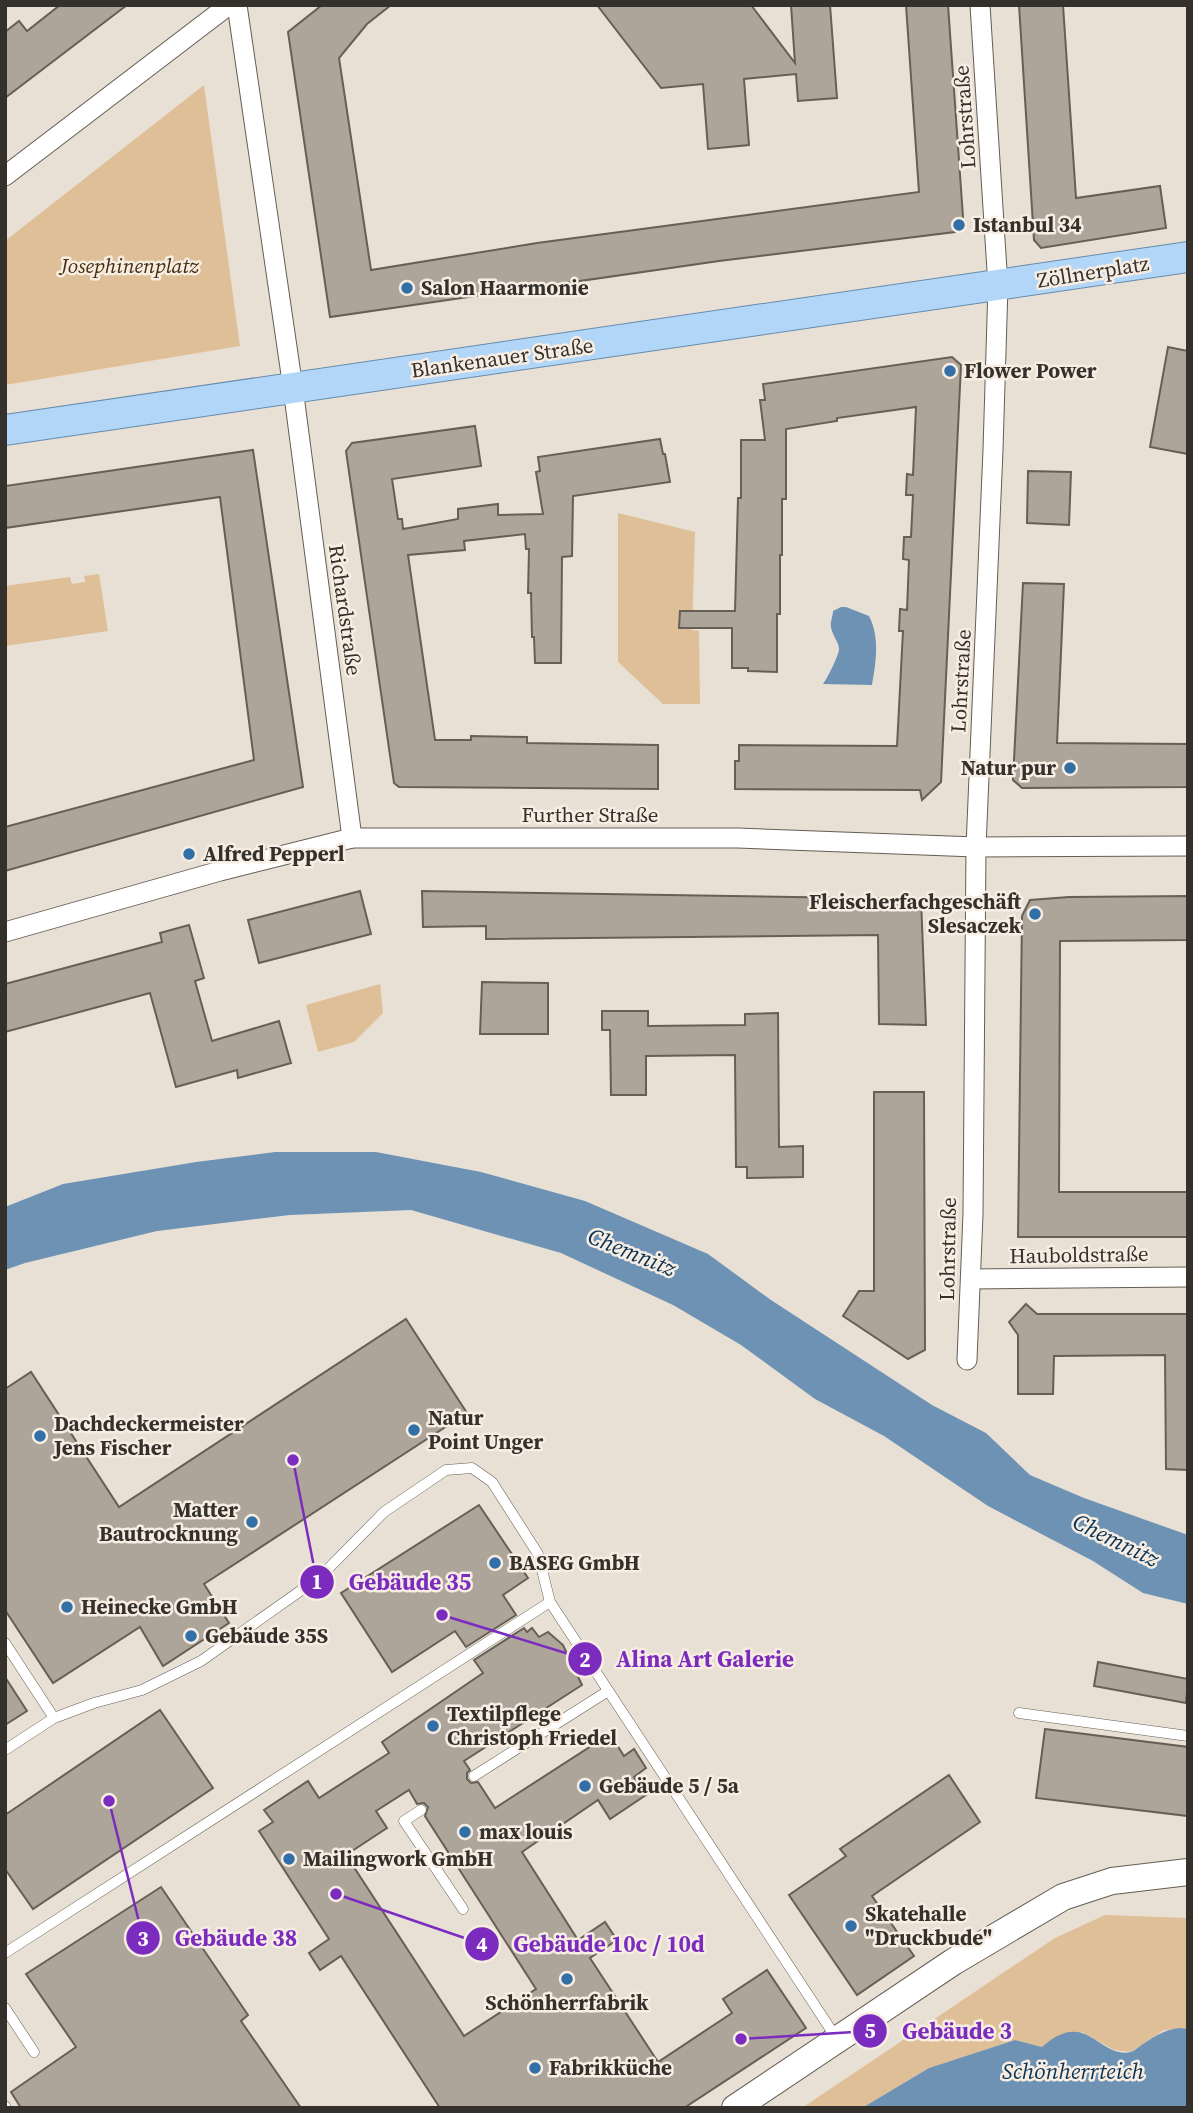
<svg xmlns="http://www.w3.org/2000/svg" width="1193" height="2113" font-family="'Source Serif 4',serif">
	<style>
		.green { fill: #debf97 }
		.water { fill: #6e92b4 }
		.building { fill: #aea59a; stroke: #675f55; stroke-width: 2; fill-rule: evenodd }
		.lines { fill: none; stroke-linecap: round; stroke-linejoin: round }
		.service-casing { stroke: #655d54; stroke-width: 11 }
		.minor-casing { stroke: #655d54; stroke-width: 21 }
		.secondary-casing { stroke: #655d54; stroke-width: 28 }
		.primary-casing { stroke: #658bad; stroke-width: 32 }
		.service { stroke: #fff; stroke-width: 10 }
		.minor { stroke: #fff; stroke-width: 19 }
		.secondary { stroke: #fff; stroke-width: 26 }
		.primary { stroke: #b2d6f8; stroke-width: 30 }
		.poi-dot { fill: #316fa6; stroke: #f7ede2; stroke-width: 2.5 }
		.labels { text-anchor: middle; stroke-width: 5; stroke-linejoin: round; paint-order: stroke }
		.street-label { font-size: 21px; fill: #34312c; stroke: #f7ede2 }
		.poi-label { font-size: 21px; font-weight: bold; fill: #34312c; stroke: #f7ede2; text-anchor: start }
		.park-label { font-size: 21px; font-style: italic; fill: #452e0d; stroke: #f7ede2 }
		.water-label { font-size: 23px; font-style: italic; fill: #083355; stroke: #f7ede2 }
		.leader { fill: none; stroke: #7b2cbf; stroke-width: 2.5 }
		.callout-dot { fill: #7b2cbf; stroke: #f7ede2; stroke-width: 2.5 }
		.mark-label { font-size: 21px; text-anchor: middle; font-weight: bold; fill: #fff }
		.callout-label { font-size: 23px; text-anchor: middle; font-weight: bold; fill: #7b2cbf; stroke: #f7ede2; stroke-width: 5; stroke-linejoin: round; paint-order: stroke }
	</style>
	<rect width="100%" height="100%" fill="#e9e0d5"/>
	<g class="green">
		<polygon points="204,85 240,346 5,385 5,241"/>
		<polygon points="618,513 695,532 692,630 699,631 700,704 663,704 618,662"/>
		<polygon points="99,574 108,631 5,646 5,586 70,577 72,584 85,582 84,576"/>
		<polygon points="380,984 383,1013 354,1042 318,1052 306,1005"/>
		<polygon points="1105,1915 1188,1918 1188,2029 1164,2030 1131,2052 1114,2050 1082,2032 1042,2047 1015,2040 929,2068 862,2108 802,2108 1055,1938"/>
	</g>
	<g class="water">
		<path d="M841,607H846L869,616C880,637 876,663 872,685L823,684C827,679 839,655 839,649C839,642 832,635 831,627C830,622 833,616 833,611Z"/>
		<polygon points="275,1152 376,1152 481,1172 585,1201 708,1254 771,1300 932,1405 986,1433 1030,1475 1084,1498 1188,1535 1188,1604 1143,1593 1093,1561 988,1506 884,1436 815,1399 741,1345 673,1305 561,1253 411,1210 290,1215 157,1231 25,1263 5,1270 5,1207 63,1184 196,1162"/>
		<path d="M1179,2028L1188,2029V2108H862L929,2068L1015,2040L1042,2047C1087,2007 1098,2059 1131,2052C1134,2051 1137,2048 1140,2046C1154,2037 1163,2030 1179,2028Z"/>
	</g>
	<g class="building">
		<polygon points="60,5 127,5 5,98 5,32 19,21 27,31"/>
		<polygon points="322,5 391,5 367,24 339,58 371,270 537,243 919,192 906,5 948,5 963,217 955,232 719,261 330,317 288,32"/>
		<polygon points="597,5 751,5 795,63 791,5 830,5 837,98 798,101 796,74 744,79 749,145 708,149 703,84 661,88"/>
		<polygon points="1019,5 1063,5 1076,198 1160,186 1166,228 1041,248 1034,240"/>
		<polygon points="1168,347 1188,351 1188,454 1150,447"/>
		<polygon points="952,357 961,365 941,782 922,800 920,790 735,789 735,761 739,761 739,745 897,746 903,631 899,631 900,609 907,610 909,560 903,559 904,537 911,537 913,495 906,495 907,474 913,475 916,407 837,418 837,421 786,429 786,499 782,499 782,555 780,555 780,614 777,614 777,672 748,671 748,668 732,668 732,628 679,628 680,611 735,611 738,498 741,498 741,440 765,440 760,400 765,400 763,384"/>
		<polygon points="475,426 481,466 392,479 398,519 402,519 403,529 458,519 458,509 498,504 498,515 543,514 536,472 540,471 538,457 660,439 663,454 665,454 670,482 573,496 572,556 562,557 561,663 535,663 534,637 532,637 531,593 528,593 529,549 526,549 525,534 464,541 465,550 408,555 435,740 471,740 471,736 527,737 527,743 658,745 658,789 399,787 394,783 346,451 352,443"/>
		<polygon points="253,450 303,787 5,871 5,827 254,760 220,497 5,528 5,486"/>
		<polygon points="1028,471 1071,472 1069,525 1027,523"/>
		<polygon points="1023,583 1064,584 1057,743 1188,744 1188,787 1022,788 1013,780"/>
		<polygon points="360,891 371,934 259,963 248,920"/>
		<polygon points="422,891 921,899 926,1025 879,1024 878,935 486,939 486,926 423,927"/>
		<polygon points="1188,896 1188,940 1060,941 1059,1192 1188,1192 1188,1237 1018,1237 1022,916 1030,900 1069,897"/>
		<polygon points="189,925 204,978 195,981 212,1041 279,1021 291,1063 238,1078 237,1070 176,1087 150,993 5,1032 5,984 162,942 160,933"/>
		<polygon points="482,982 548,983 548,1034 480,1034"/>
		<polygon points="602,1011 648,1011 648,1026 745,1025 745,1014 778,1013 779,1147 803,1146 803,1177 747,1178 747,1167 736,1167 735,1055 646,1056 646,1095 611,1095 610,1030 602,1030"/>
		<polygon points="874,1092 924,1092 925,1350 908,1359 843,1316 859,1291 874,1291"/>
		<polygon points="1026,1304 1037,1314 1188,1314 1188,1470 1166,1469 1165,1355 1054,1356 1053,1394 1018,1394 1018,1335 1009,1322"/>
		<polygon points="406,1319 467,1413 204,1584 229,1623 163,1666 140,1627 53,1683 5,1610 5,1389 31,1372 119,1507"/>
		<polygon points="479,1505 528,1578 503,1595 516,1615 466,1647 455,1631 392,1672 341,1593"/>
		<path d="M524,1628L527,1632L532,1628L539,1637L548,1632L563,1645L582,1685L464,1761L470,1770L467,1773V1779L471,1783L478,1782L495,1808L610,1734L624,1756L634,1749L646,1768L634,1777L646,1795L610,1819L598,1800L522,1852L578,1940L605,1922L617,1940L590,1958L658,2062L732,2013L723,1999L767,1970L806,2028L684,2108H440L341,1956L320,1970L309,1953L329,1939L259,1831L273,1822L264,1810L308,1781L319,1798L389,1753L382,1742L483,1673L474,1660ZM409,1790L417,1804L424,1803L428,1807L425,1816L536,1989L464,2036L346,1855L387,1828L376,1811Z"/>
		<polygon points="1098,1662 1188,1679 1186,1703 1094,1686"/>
		<polygon points="5,1677 27,1711 5,1725"/>
		<polygon points="160,1710 213,1788 33,1909 5,1869 5,1815"/>
		<polygon points="1045,1729 1188,1747 1188,1816 1036,1798"/>
		<polygon points="949,1775 980,1822 872,1896 914,1956 857,1995 789,1895 846,1856 840,1849"/>
		<polygon points="161,1887 248,2015 241,2021 301,2108 21,2108 11,2092 76,2047 26,1974"/>
	</g>
	<g class="lines">
		<defs>
			<g id="service">
				<polyline points="5,1643 54,1718"/>
				<polyline points="1019,1713 1188,1736"/>
				<polyline points="5,1750 54,1718 94,1703 142,1690 201,1661 320,1577 384,1512 446,1470 472,1468 492,1482 538,1554 550,1602 837,2039"/>
				<polyline points="474,1776 608,1691"/>
				<polyline points="421,1810 404,1821 463,1909"/>
				<polyline points="5,1953 550,1602"/>
				<polyline points="5,2008 34,2052"/>
				<polyline points="5,2106 6,2108"/>
			</g>
			<g id="minor">
				<polyline points="237,5 293,388 352,838"/>
				<polyline points="5,176 229,5"/>
				<polyline points="5,932 220,871 352,838 738,838 976,847 1188,846"/>
				<polyline points="971,1279 1188,1277"/>
				<polyline points="967,1360 973,1214 976,847 993,450 998,286 980,5"/>
			</g>
			<polyline id="secondary" points="735,2108 953,1962 1063,1897 1112,1881 1188,1872"/>
			<polyline id="primary" points="5,430 1188,257"/>
		</defs>
		<use href="#service" class="service-casing"/>
		<use href="#minor" class="minor-casing"/>
		<use href="#secondary" class="secondary-casing"/>
		<use href="#primary" class="primary-casing"/>
		<use href="#service" class="service"/>
		<use href="#minor" class="minor"/>
		<use href="#secondary" class="secondary"/>
		<use href="#primary" class="primary"/>
	</g>
	<g class="poi-dot">
		<circle cx="959" cy="225" r="7"/>
		<circle cx="407" cy="288" r="7"/>
		<circle cx="950" cy="371" r="7"/>
		<circle cx="1070" cy="768" r="7"/>
		<circle cx="189" cy="854" r="7"/>
		<circle cx="1035" cy="914" r="7"/>
		<circle cx="414" cy="1430" r="7"/>
		<circle cx="40" cy="1436" r="7"/>
		<circle cx="252" cy="1522" r="7"/>
		<circle cx="495" cy="1563" r="7"/>
		<circle cx="67" cy="1607" r="7"/>
		<circle cx="191" cy="1636" r="7"/>
		<circle cx="433" cy="1726" r="7"/>
		<circle cx="585" cy="1786" r="7"/>
		<circle cx="465" cy="1832" r="7"/>
		<circle cx="289" cy="1859" r="7"/>
		<circle cx="851" cy="1926" r="7"/>
		<circle cx="567" cy="1979" r="7"/>
		<circle cx="535" cy="2068" r="7"/>
	</g>
	<g class="labels">
		<g class="street-label">
			<text transform="translate(965 117) rotate(-94)" y="7">Lohrstraße</text>
			<text transform="translate(1093 272) rotate(-9)" y="7">Zöllnerplatz</text>
			<text transform="translate(502 358) rotate(-8)" y="7">Blankenauer Straße</text>
			<text transform="translate(345 610) rotate(82)" y="7">Richardstraße</text>
			<text transform="translate(961 681) rotate(-87)" y="7">Lohrstraße</text>
			<text x="590" y="822">Further Straße</text>
			<text transform="translate(948 1249) rotate(-89)" y="7">Lohrstraße</text>
			<text transform="translate(1079 1255) rotate(-1)" y="7">Hauboldstraße</text>
		</g>
		<g class="poi-label">
			<text x="973" y="232">Istanbul 34</text>
			<text x="421" y="295">Salon Haarmonie</text>
			<text x="964" y="378">Flower Power</text>
			<text x="1056" y="775" text-anchor="end">Natur pur</text>
			<text x="203" y="861">Alfred Pepperl</text>
			<text x="1021" y="909" text-anchor="end">Fleischerfachgeschäft<tspan x="1021" dy="24">Slesaczek</tspan></text>
			<text x="428" y="1425">Natur<tspan x="428" dy="24">Point Unger</tspan></text>
			<text x="54" y="1431">Dachdeckermeister<tspan x="54" dy="24">Jens Fischer</tspan></text>
			<text x="238" y="1517" text-anchor="end">Matter<tspan x="238" dy="24">Bautrocknung</tspan></text>
			<text x="509" y="1570">BASEG GmbH</text>
			<text x="81" y="1614">Heinecke GmbH</text>
			<text x="205" y="1643">Gebäude 35S</text>
			<text x="447" y="1721">Textilpflege<tspan x="447" dy="24">Christoph Friedel</tspan></text>
			<text x="599" y="1793">Gebäude 5 / 5a</text>
			<text x="479" y="1839">max louis</text>
			<text x="303" y="1866">Mailingwork GmbH</text>
			<text x="865" y="1921">Skatehalle<tspan x="865" dy="24">"Druckbude"</tspan></text>
			<text x="567" y="2010" text-anchor="middle">Schönherrfabrik</text>
			<text x="549" y="2075">Fabrikküche</text>
		</g>
		<g class="park-label">
			<text x="130" y="273">Josephinenplatz</text>
		</g>
		<g class="water-label">
			<text transform="translate(632 1252) rotate(22)" y="8">Chemnitz</text>
			<text transform="translate(1116 1540) rotate(26)" y="8">Chemnitz</text>
			<text x="1073" y="2079">Schönherrteich</text>
		</g>
	</g>
	<path class="leader" d="M293 1460L317 1582M442 1615L585 1659M109 1801L143 1938M336 1894L482 1944M741 2039L870 2031"/>
	<g class="callout-dot">
		<circle cx="293" cy="1460" r="7"/>
		<circle cx="442" cy="1615" r="7"/>
		<circle cx="109" cy="1801" r="7"/>
		<circle cx="336" cy="1894" r="7"/>
		<circle cx="741" cy="2039" r="7"/>
		<circle cx="317" cy="1582" r="18"/>
		<circle cx="585" cy="1659" r="18"/>
		<circle cx="143" cy="1938" r="18"/>
		<circle cx="482" cy="1944" r="18"/>
		<circle cx="870" cy="2031" r="18"/>
	</g>
	<g class="mark-label">
		<text x="317" y="1589">1</text>
		<text x="585" y="1667">2</text>
		<text x="143" y="1946">3</text>
		<text x="482" y="1952">4</text>
		<text x="870" y="2038">5</text>
	</g>
	<g class="callout-label">
		<text x="410" y="1590">Gebäude 35</text>
		<text x="705" y="1667">Alina Art Galerie</text>
		<text x="236" y="1946">Gebäude 38</text>
		<text x="609" y="1952">Gebäude 10c / 10d</text>
		<text x="957" y="2039">Gebäude 3</text>
	</g>
	<rect width="1193" height="2113" fill="none" stroke="#34312c" stroke-width="14"/>
</svg>
